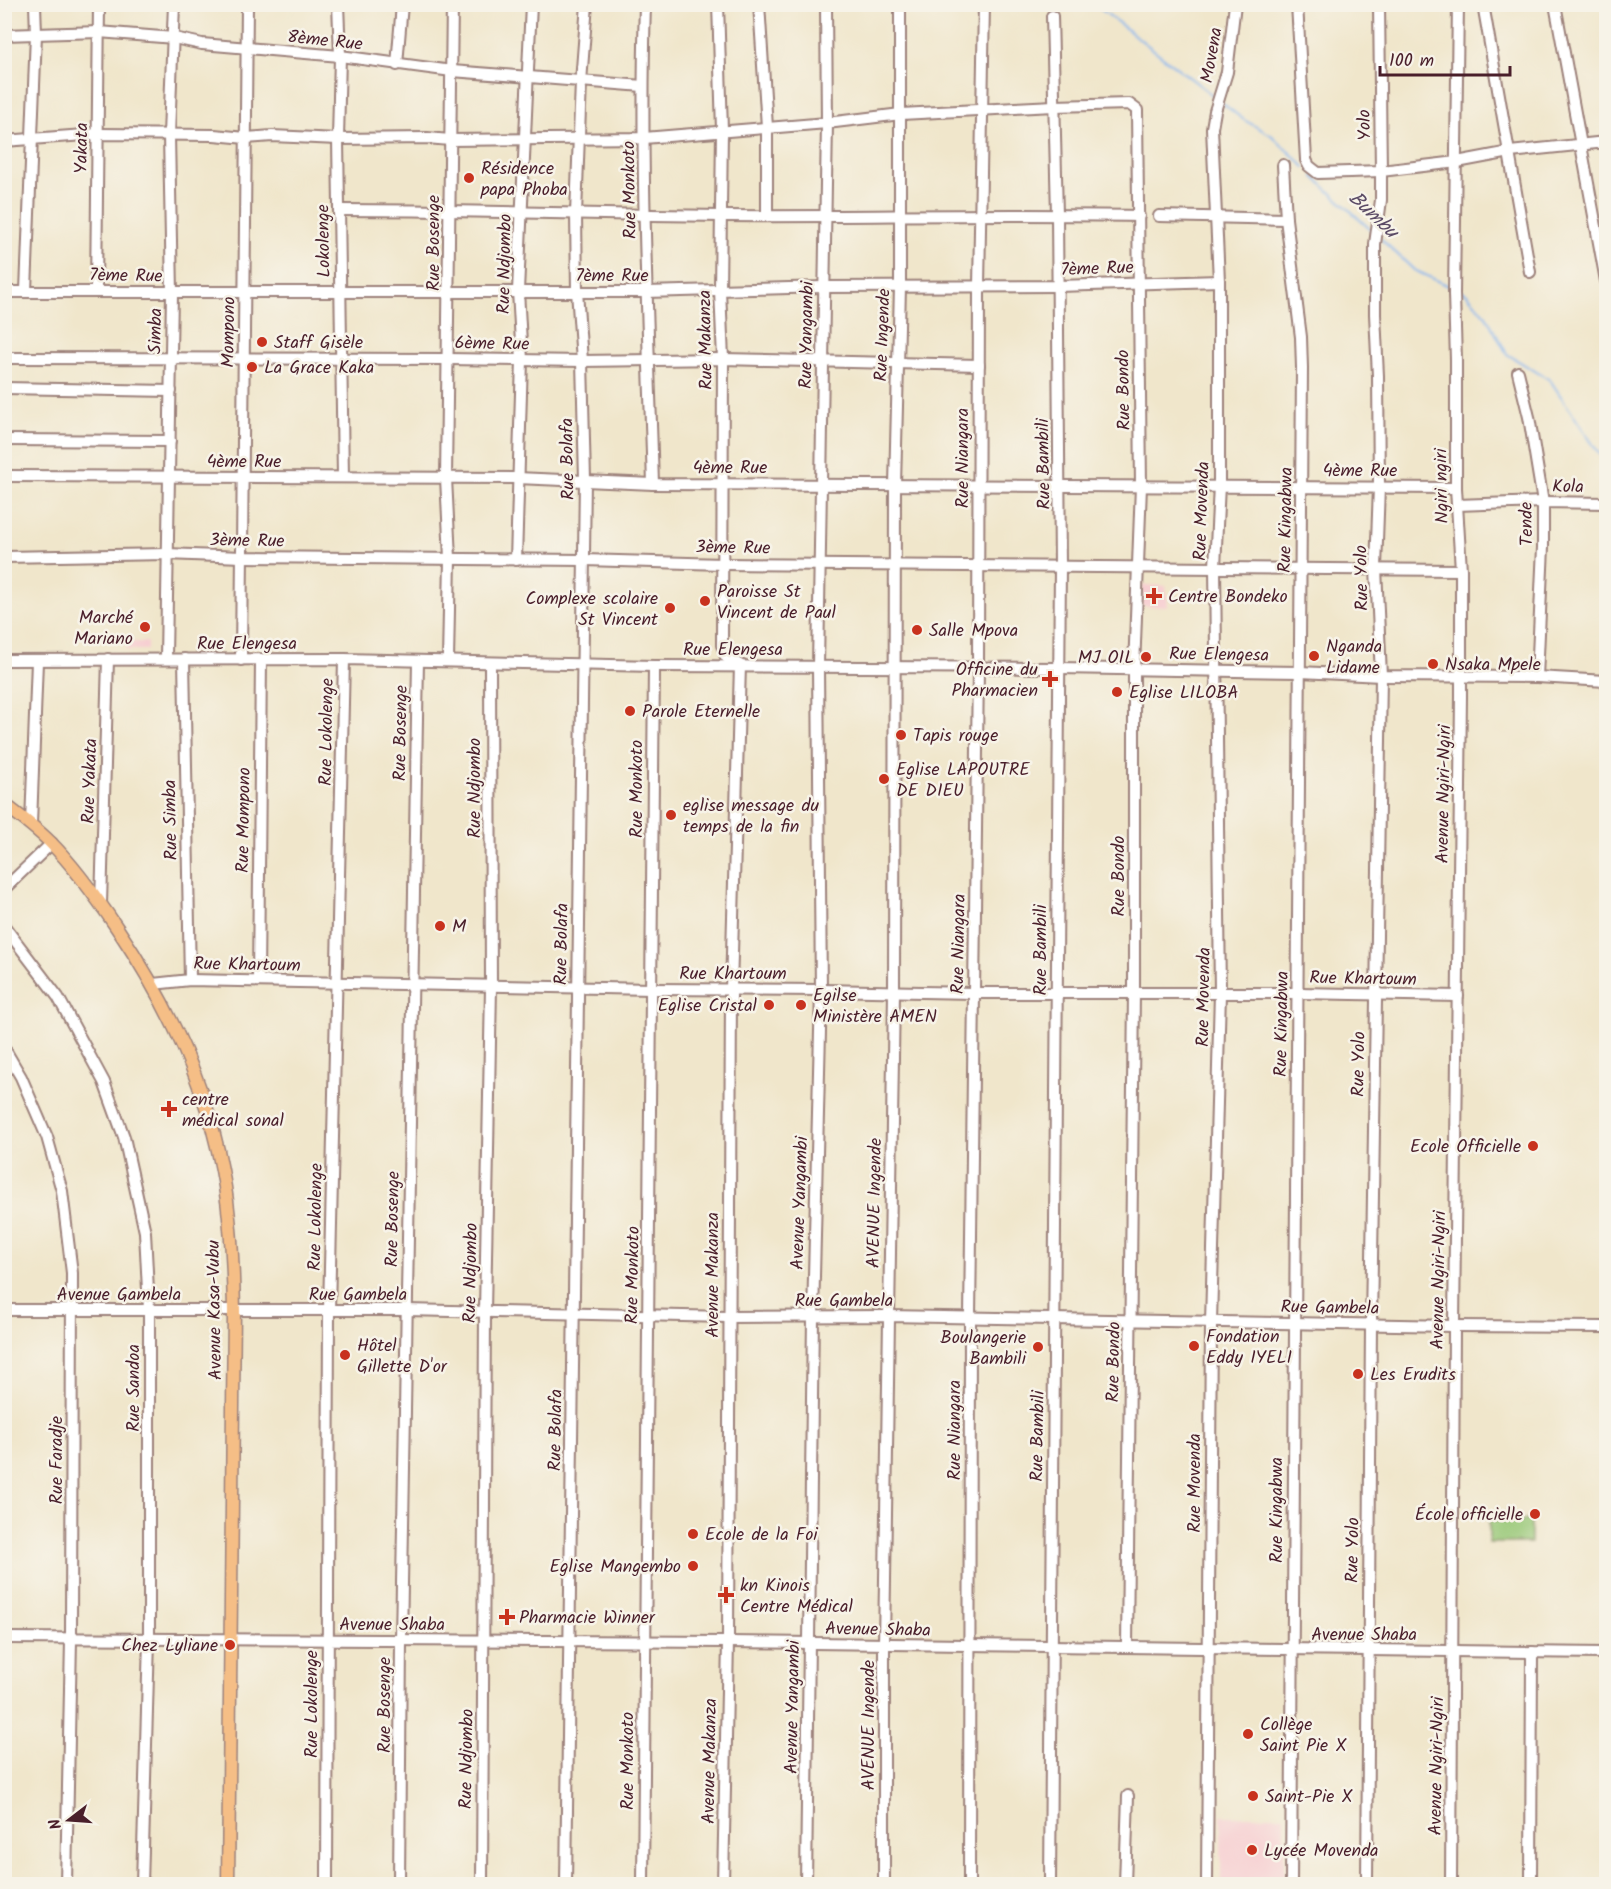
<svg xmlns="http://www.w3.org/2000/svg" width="1611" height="1889" font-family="Kalam,sans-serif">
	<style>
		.built { fill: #f7cfd2 }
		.green { fill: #98c877; stroke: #717451; stroke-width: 1.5 }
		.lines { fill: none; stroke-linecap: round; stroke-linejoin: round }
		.stream { stroke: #82b3ee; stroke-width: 2 }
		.minor-casing { stroke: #9d827b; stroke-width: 14 }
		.major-casing { stroke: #9d827b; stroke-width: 15 }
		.minor { stroke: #fff; stroke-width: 10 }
		.major { stroke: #f5be86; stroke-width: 12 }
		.poi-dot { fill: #c8321e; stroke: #f7f3e8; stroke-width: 2 }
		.labels { text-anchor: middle; stroke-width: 5; stroke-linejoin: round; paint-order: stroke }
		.street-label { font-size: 18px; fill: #4a1f2b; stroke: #f7f3e8 }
		.poi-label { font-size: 18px; fill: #4a1f2b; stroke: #f7f3e8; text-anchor: start }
		.water-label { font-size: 20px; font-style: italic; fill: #5b4b66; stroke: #f7f3e8 }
	</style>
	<rect width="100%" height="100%" fill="#f7f3e8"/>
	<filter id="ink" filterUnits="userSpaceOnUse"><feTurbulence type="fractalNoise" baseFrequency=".0167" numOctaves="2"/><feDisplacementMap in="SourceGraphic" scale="12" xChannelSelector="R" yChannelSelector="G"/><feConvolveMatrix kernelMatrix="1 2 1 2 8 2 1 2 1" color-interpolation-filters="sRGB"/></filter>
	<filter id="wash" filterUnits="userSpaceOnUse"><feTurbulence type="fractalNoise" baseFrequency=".008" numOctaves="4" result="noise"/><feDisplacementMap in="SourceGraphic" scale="24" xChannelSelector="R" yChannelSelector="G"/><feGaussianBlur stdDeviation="1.35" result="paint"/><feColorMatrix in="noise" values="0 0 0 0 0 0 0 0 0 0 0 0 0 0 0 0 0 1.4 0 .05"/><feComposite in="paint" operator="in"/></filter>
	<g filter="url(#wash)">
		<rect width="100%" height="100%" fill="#f0e6cb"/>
		<g class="built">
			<polygon points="1142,585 1166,586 1168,607 1142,606"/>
			<rect x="126" y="642" width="21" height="8"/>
			<rect x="1221" y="1816" width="63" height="68"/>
		</g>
		<polygon class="green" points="1531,1520 1531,1543 1489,1543 1489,1521"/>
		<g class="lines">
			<g class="stream">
				<polyline points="1094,4 1215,97"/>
				<polyline points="1222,103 1244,120 1271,135 1305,167"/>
				<polyline points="1313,176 1372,231"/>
				<polyline points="1381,239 1414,270 1449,286"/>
				<polyline points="1457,290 1466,293 1486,316 1507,354 1550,380 1606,464"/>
			</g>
		</g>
	</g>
	<g filter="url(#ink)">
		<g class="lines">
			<defs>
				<g id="minor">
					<polyline points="338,4 340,56 338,139 343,477"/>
					<path d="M645,4C640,164 648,324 653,484"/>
					<polyline points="718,4 722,130 720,290 723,359 722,645 726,657 740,665 731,990 728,1642 723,1884"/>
					<polyline points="759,4 767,127 767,215"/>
					<polyline points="1297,4 1306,160 1309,166 1318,173 1381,171 1457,162 1510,152 1606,142"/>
					<polyline points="1483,4 1530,272"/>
					<polyline points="1555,4 1606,281"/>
					<polyline points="4,35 99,32 174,38 202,44 340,56 452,71 643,86"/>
					<polyline points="397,65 402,4"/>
					<polyline points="4,141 98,134 214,135 246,138 272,136 338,139 427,138 450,140 644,138 827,123 901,114 1054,106 1129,104 1137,110 1141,486 1134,669 1134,992 1127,1647"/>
					<polyline points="1283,165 1286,219 1301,337 1302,368 1291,1884"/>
					<path d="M339,210C466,210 593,215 721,216C860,217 1000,213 1139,216"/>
					<polyline points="1159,216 1286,219"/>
					<polyline points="26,291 36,34 35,4"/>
					<polyline points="96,291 99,4"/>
					<polyline points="4,292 646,292 823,287 1058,286 1219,281"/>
					<polyline points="4,358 448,359 582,361 723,359 979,365"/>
					<polyline points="1518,372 1529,417 1543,502 1543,547 1537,677"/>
					<polyline points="4,388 171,391"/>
					<polyline points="4,440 170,441"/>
					<polyline points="4,476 517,478 653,484 1456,488"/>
					<polyline points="1457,505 1543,502 1606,503"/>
					<polyline points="4,557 167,554 242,557 584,560 723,564 1461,570"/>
					<polyline points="516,560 522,360 518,291 531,4"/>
					<polyline points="166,658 172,293 169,135 174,4"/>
					<polyline points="184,659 190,980"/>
					<polyline points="4,660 344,659 654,666 1059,668 1300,672 1381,676 1537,677 1606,681"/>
					<polyline points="241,660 247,4"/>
					<polyline points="448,661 450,558 446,478 452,4"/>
					<polyline points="31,824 37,661"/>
					<polyline points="4,889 52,843"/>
					<polyline points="101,904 108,659"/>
					<polyline points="4,926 58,997 104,1082 124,1137 145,1232 149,1310 149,1640 142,1884"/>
					<polyline points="258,981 261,660"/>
					<polyline points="153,984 190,980 652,989 821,990 973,993 1299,993 1458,996"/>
					<polyline points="4,1048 21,1077 47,1137 62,1191 72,1273 71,1640 66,1884"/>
					<polyline points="4,1310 406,1310 728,1317 888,1316 1454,1326 1606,1327"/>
					<polyline points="4,1638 728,1642 1606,1653"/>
					<polyline points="327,1884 329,1311 344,659"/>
					<polyline points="399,1884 401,1641 418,661"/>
					<polyline points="482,1884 485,1312 491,987 490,663"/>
					<polyline points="566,1884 585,480 582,361 577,291 576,214 581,82 587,4"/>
					<polyline points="643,1884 654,666"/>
					<polyline points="806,1884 813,1317 821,990 818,667 827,123 826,4"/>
					<polyline points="884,1884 884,1645 894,992 895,485 900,287 900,4"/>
					<polyline points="969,1884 970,1317 978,668 979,286 984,4"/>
					<polyline points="1050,1884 1060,566 1057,214 1052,16"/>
					<polyline points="1125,1884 1128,1796"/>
					<polyline points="1207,1884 1211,1322 1220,993 1215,567 1219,485 1219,281 1212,128 1215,111 1227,72 1235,4"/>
					<polyline points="1367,1884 1371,1324 1381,676 1376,568 1379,487 1378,376 1375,314 1375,244 1381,200 1381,171 1379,4"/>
					<polyline points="1451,1884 1454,1326 1461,696 1461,570 1456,488 1456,360 1454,294 1458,4"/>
					<polyline points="1531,1884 1532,1652"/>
				</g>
				<path id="major" d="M4,804C20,816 36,828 50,842C76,868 97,898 117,928C166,1001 206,1083 222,1170C231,1216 233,1263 234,1311L228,1884"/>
			</defs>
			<use href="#minor" class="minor-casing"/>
			<use href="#major" class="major-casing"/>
			<use href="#minor" class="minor"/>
			<use href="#major" class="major"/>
		</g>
	</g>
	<g class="poi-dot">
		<circle cx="469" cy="178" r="6"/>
		<circle cx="262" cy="342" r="6"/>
		<circle cx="252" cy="367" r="6"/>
		<path d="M1151 587h6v6h6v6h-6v6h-6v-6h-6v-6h6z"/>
		<circle cx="705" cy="601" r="6"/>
		<circle cx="670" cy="608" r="6"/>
		<circle cx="145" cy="627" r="6"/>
		<circle cx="917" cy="630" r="6"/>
		<circle cx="1314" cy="656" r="6"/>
		<circle cx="1146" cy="657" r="6"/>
		<circle cx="1433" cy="664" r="6"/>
		<path d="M1047 670h6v6h6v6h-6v6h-6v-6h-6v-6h6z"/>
		<circle cx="1117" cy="692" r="6"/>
		<circle cx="630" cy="711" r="6"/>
		<circle cx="901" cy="735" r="6"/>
		<circle cx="884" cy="779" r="6"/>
		<circle cx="671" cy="815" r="6"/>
		<circle cx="440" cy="926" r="6"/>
		<circle cx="769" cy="1005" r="6"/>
		<circle cx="801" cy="1005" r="6"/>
		<path d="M166 1100h6v6h6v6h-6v6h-6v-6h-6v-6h6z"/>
		<circle cx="1533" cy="1146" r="6"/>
		<circle cx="1194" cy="1346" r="6"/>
		<circle cx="1038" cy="1347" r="6"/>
		<circle cx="345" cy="1355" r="6"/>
		<circle cx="1358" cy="1374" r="6"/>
		<circle cx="1535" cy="1514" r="6"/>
		<circle cx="693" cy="1534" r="6"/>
		<circle cx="693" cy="1566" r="6"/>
		<path d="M723 1586h6v6h6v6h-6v6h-6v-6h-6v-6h6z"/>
		<path d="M504 1608h6v6h6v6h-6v6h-6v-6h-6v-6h6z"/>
		<circle cx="230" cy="1645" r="6"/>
		<circle cx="1248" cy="1734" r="6"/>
		<circle cx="1253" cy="1796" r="6"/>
		<circle cx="1252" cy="1850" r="6"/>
	</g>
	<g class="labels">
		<g class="street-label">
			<text transform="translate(325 40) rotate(6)" y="6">8ème Rue</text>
			<text transform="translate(1211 55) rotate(-80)" y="6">Movena</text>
			<text transform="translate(1364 125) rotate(-91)" y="6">Yolo</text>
			<text transform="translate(81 148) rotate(-89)" y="6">Yakata</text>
			<text transform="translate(629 190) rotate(-91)" y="6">Rue Monkoto</text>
			<text transform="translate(323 241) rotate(-91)" y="6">Lokolenge</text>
			<text transform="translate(433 243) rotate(-90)" y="6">Rue Bosenge</text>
			<text transform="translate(504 264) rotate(-89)" y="6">Rue Ndjombo</text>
			<text transform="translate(1097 268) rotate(-2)" y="6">7ème Rue</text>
			<text transform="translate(126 275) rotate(1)" y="6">7ème Rue</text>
			<text x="612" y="281">7ème Rue</text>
			<text transform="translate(155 331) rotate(-89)" y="6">Simba</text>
			<text transform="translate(228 332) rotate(-89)" y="6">Mompono</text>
			<text transform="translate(806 335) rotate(-89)" y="6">Rue Yangambi</text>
			<text transform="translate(882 335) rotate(-88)" y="6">Rue Ingende</text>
			<text transform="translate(705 340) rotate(-91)" y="6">Rue Makanza</text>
			<text transform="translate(492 343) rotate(1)" y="6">6ème Rue</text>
			<text transform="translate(1123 390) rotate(-91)" y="6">Rue Bondo</text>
			<text transform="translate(962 458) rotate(-90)" y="6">Rue Niangara</text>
			<text transform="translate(567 459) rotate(-91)" y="6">Rue Bolafa</text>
			<text x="244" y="467">4ème Rue</text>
			<text transform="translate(1043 464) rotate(-91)" y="6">Rue Bambili</text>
			<text x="730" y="473">4ème Rue</text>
			<text x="1360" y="476">4ème Rue</text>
			<text transform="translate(1441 486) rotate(-91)" y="6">Ngiri ngiri</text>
			<text transform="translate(1568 486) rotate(1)" y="6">Kola</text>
			<text transform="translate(1201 511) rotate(-88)" y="6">Rue Movenda</text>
			<text transform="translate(1285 520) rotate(-89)" y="6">Rue Kingabwa</text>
			<text transform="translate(1526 524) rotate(-91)" y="6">Tende</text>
			<text transform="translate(247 540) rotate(1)" y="6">3ème Rue</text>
			<text transform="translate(733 547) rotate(1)" y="6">3ème Rue</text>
			<text transform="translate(1361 578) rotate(-91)" y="6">Rue Yolo</text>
			<text x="247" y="649">Rue Elengesa</text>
			<text x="733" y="655">Rue Elengesa</text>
			<text transform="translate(1219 654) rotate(1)" y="6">Rue Elengesa</text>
			<text transform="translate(326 732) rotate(-89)" y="6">Rue Lokolenge</text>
			<text transform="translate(400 733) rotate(-89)" y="6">Rue Bosenge</text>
			<text transform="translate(89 781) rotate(-88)" y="6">Rue Yakata</text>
			<text transform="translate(474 788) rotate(-90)" y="6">Rue Ndjombo</text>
			<text transform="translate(636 789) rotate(-90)" y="6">Rue Monkoto</text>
			<text transform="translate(1443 794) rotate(-89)" y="6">Avenue Ngiri-Ngiri</text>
			<text transform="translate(170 820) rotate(-91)" y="6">Rue Simba</text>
			<text transform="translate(243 820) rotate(-89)" y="6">Rue Mompono</text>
			<text transform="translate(1118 876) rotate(-90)" y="6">Rue Bondo</text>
			<text transform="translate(561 944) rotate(-89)" y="6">Rue Bolafa</text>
			<text transform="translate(958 944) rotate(-89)" y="6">Rue Niangara</text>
			<text transform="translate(1040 950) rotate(-90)" y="6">Rue Bambili</text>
			<text transform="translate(247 964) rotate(1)" y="6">Rue Khartoum</text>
			<text x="733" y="979">Rue Khartoum</text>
			<text transform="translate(1363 978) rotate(1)" y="6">Rue Khartoum</text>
			<text transform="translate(1203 997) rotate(-89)" y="6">Rue Movenda</text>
			<text transform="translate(1281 1024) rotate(-89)" y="6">Rue Kingabwa</text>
			<text transform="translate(1358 1064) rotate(-89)" y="6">Rue Yolo</text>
			<text transform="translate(799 1203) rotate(-88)" y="6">Avenue Yangambi</text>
			<text transform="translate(874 1203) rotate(-89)" y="6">AVENUE Ingende</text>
			<text transform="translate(315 1217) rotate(-89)" y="6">Rue Lokolenge</text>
			<text transform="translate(392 1219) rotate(-89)" y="6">Rue Bosenge</text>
			<text transform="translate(470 1273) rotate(-89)" y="6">Rue Ndjombo</text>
			<text transform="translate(632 1275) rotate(-89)" y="6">Rue Monkoto</text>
			<text transform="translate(712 1275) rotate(-90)" y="6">Avenue Makanza</text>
			<text transform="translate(1438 1280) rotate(-89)" y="6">Avenue Ngiri-Ngiri</text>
			<text x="119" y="1300">Avenue Gambela</text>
			<text x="358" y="1300">Rue Gambela</text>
			<text x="844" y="1306">Rue Gambela</text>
			<text transform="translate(1330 1307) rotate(1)" y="6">Rue Gambela</text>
			<text transform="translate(214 1310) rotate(-91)" y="6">Avenue Kasa-Vubu</text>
			<text transform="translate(1113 1362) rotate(-89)" y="6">Rue Bondo</text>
			<text transform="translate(133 1388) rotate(-90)" y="6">Rue Sandoa</text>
			<text transform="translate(555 1430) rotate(-89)" y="6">Rue Bolafa</text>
			<text transform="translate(954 1430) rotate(-90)" y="6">Rue Niangara</text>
			<text transform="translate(1037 1436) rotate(-89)" y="6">Rue Bambili</text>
			<text transform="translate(56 1460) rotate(-90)" y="6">Rue Faradje</text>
			<text transform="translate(1194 1483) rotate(-90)" y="6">Rue Movenda</text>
			<text transform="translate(1276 1510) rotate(-90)" y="6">Rue Kingabwa</text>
			<text transform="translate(1352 1550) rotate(-89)" y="6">Rue Yolo</text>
			<text x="392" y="1630">Avenue Shaba</text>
			<text transform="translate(878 1629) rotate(1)" y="6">Avenue Shaba</text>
			<text x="1364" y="1640">Avenue Shaba</text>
			<text transform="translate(311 1704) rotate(-90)" y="6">Rue Lokolenge</text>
			<text transform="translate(384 1705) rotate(-90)" y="6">Rue Bosenge</text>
			<text transform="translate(792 1707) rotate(-89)" y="6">Avenue Yangambi</text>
			<text transform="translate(868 1725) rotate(-90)" y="6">AVENUE Ingende</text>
			<text transform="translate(466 1759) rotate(-89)" y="6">Rue Ndjombo</text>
			<text transform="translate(627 1761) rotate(-90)" y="6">Rue Monkoto</text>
			<text transform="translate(709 1761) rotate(-89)" y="6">Avenue Makanza</text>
			<text transform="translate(1436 1766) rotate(-89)" y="6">Avenue Ngiri-Ngiri</text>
		</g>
		<g class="poi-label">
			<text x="481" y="174">Résidence<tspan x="481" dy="21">papa Phoba</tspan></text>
			<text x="274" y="348">Staff Gisèle</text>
			<text x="264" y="373">La Grace Kaka</text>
			<text x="717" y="597">Paroisse St<tspan x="717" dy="21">Vincent de Paul</tspan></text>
			<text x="1168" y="602">Centre Bondeko</text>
			<text x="658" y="604" text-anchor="end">Complexe scolaire<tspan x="658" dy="21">St Vincent</tspan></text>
			<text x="133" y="623" text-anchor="end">Marché<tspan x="133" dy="21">Mariano</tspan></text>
			<text x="929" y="636">Salle Mpova</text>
			<text x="1326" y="652">Nganda<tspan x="1326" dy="21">Lidame</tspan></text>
			<text x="1134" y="663" text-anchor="end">MJ OIL</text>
			<text x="1445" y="670">Nsaka Mpele</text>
			<text x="1038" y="675" text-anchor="end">Officine du<tspan x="1038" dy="21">Pharmacien</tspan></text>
			<text x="1129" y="698">Eglise LILOBA</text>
			<text x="642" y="717">Parole Eternelle</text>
			<text x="913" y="741">Tapis rouge</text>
			<text x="896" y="775">Eglise LAPOUTRE<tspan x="896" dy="21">DE DIEU</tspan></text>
			<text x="683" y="811">eglise message du<tspan x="683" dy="21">temps de la fin</tspan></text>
			<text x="452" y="932">M</text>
			<text x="813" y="1001">Egilse<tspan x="813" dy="21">Ministère AMEN</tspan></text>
			<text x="757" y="1011" text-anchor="end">Eglise Cristal</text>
			<text x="182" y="1105">centre<tspan x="182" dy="21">médical sonal</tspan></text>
			<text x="1521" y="1152" text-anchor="end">Ecole Officielle</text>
			<text x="1206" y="1342">Fondation<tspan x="1206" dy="21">Eddy IYELI</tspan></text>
			<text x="1026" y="1343" text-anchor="end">Boulangerie<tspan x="1026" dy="21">Bambili</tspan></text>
			<text x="357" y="1351">Hôtel<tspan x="357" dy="21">Gillette D'or</tspan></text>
			<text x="1370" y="1380">Les Erudits</text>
			<text x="1523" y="1520" text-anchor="end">École officielle</text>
			<text x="705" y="1540">Ecole de la Foi</text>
			<text x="681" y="1572" text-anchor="end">Eglise Mangembo</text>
			<text x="740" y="1591">kn Kinois<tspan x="740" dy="21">Centre Médical</tspan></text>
			<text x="519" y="1623">Pharmacie Winner</text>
			<text x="218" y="1651" text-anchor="end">Chez Lyliane</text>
			<text x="1260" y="1730">Collège<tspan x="1260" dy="21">Saint Pie X</tspan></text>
			<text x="1265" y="1802">Saint-Pie X</text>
			<text x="1264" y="1856">Lycée Movenda</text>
		</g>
		<g class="water-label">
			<text transform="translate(1374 214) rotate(43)" y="7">Bumbu</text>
		</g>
	</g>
	<rect width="1611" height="1889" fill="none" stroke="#f7f3e8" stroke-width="24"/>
	<g transform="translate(69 1820) rotate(253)" stroke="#f7f3e8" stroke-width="4.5" paint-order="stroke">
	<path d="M0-4.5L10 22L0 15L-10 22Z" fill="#4a1f2b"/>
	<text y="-9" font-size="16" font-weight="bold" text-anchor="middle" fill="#4a1f2b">N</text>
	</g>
	<path d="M1380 66v9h130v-9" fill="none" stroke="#4a1f2b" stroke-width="3"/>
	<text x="1389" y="66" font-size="18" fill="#4a1f2b" stroke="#f7f3e8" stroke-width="4.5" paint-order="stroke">100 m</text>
</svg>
